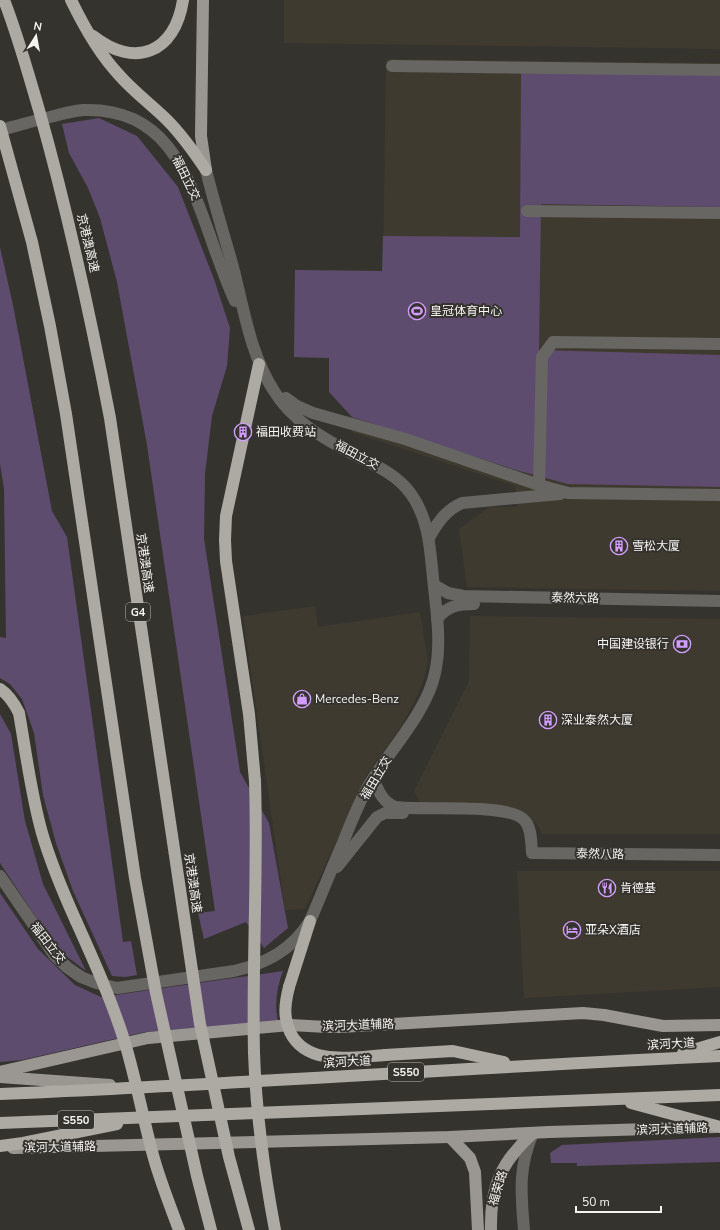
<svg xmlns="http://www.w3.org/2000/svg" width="720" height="1230" font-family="'Nunito Sans','Noto Sans SC',sans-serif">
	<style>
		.built { fill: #3f3a2f }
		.green { fill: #5e4c6e }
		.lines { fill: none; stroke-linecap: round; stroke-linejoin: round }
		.minor { stroke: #676663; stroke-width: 12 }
		.major { stroke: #9a9792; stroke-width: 12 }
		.highway { stroke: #adaaa4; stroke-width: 12 }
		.highway-bridge { stroke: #adaaa4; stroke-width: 12 }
		.labels { text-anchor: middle; stroke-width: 4; stroke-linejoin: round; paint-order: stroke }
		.shield { fill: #35332e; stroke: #bcbab6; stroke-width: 1 }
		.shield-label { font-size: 11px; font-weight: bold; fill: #f6f4f1 }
		.street-label { font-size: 12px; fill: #f6f4f1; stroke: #35332e }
		.poi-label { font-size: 12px; fill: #f6f4f1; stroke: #35332e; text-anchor: start }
	</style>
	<rect width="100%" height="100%" fill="#35332e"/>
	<g class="built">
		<polygon points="284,0 720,0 720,49 284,43"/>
		<polygon points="386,59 720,63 720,591 467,587 459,529 489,507 517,507 515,486 352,432 352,417 329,392 329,358 294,357 295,270 383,271"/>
		<polygon points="315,606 318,627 420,612 428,660 423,682 414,703 400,728 368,773 305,909 285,910 243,616"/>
		<polygon points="470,616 720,619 720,834 542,834 538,825 527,816 421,804 414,791 469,681"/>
		<polygon points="517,871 720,871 720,987 524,998"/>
	</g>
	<g class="green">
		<polygon points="521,73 720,75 720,207 541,204 539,350 720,355 720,487 568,484 516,470 352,417 329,392 329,358 294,357 295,270 382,271 383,236 520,237"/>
		<polygon points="99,118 137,136 178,187 214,279 230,328 227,366 212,416 205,474 204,539 240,772 269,823 288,928 264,948 246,922 204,939 198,913 215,911 147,445 117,282 100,218 88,188 69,153 62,124"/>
		<polygon points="0,247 13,305 52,511 67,537 123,942 131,941 137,975 125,977 112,976 73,891 56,843 43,795 34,733 22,699 10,684 0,678 0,637 6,638 4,489 0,464"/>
		<polygon points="0,714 11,734 25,821 43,884 86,971 65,955 41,925 0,863"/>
		<path d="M0,893L38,949L75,985L101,997L283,971C277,987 274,1004 278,1021L145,1032L22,1060L0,1062Z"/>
		<polygon points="720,1137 720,1162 577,1166 577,1163 551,1163 550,1153 562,1145"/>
	</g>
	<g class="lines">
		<g class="minor">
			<polyline points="392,66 720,70"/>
			<path d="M0,130C17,126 33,121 50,117C61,114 72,111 83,110C164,107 186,169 209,233C217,256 225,279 235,301"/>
			<polyline points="527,211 720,213"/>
			<polyline points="286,398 297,406 313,413 405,439 539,485 568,493 720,495"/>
			<polyline points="539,485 542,357 553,342 720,344"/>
			<path d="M429,538C437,523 446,510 462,503L560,494"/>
			<polyline points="434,585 448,593 463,596 720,601"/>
			<path d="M437,619C447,606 458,604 474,604"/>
			<path d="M373,779C378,790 383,803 396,807C422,811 511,802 525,821C532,829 531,843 532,853L720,855"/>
			<polyline points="337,867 377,817 385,813 403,813"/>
			<path d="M0,876L55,956L68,968L81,977L96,983L117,988L234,971C267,963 292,950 310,921C321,896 331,870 342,845C350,825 358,804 369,785C389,751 427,712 435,673C442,642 436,609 433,578C430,549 429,519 411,494C398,475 375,465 355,455C324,439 292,421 274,391C250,354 244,309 233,267C224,235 214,203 206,170"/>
			<path d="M524,1230C521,1193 518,1168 533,1133"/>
		</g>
		<g class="major">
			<polyline points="203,0 201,136 206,170"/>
			<polyline points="0,1072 148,1038 290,1025 327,1027 340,1027 583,1013 604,1015 663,1026 720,1025"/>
			<polyline points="0,1077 110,1085"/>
			<polyline points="450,1137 470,1158 475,1172 478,1230"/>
			<polyline points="13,1148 450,1137 549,1132 716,1127"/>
			<path d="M491,1230C490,1187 501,1162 533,1133"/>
		</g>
		<g class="highway">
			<path d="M71,0C84,27 99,54 120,76C134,92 152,105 167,120C182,135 194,152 206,170"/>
			<path d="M93,36C135,69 175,53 183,0"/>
			<path d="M0,689C9,695 14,703 19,713C26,753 31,794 42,833C51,864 63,892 76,921"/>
			<polyline points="255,781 249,714 226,561 225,540 226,516 259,364"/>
			<polyline points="289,987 310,921"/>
			<polyline points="683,1053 720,1042"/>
			<polyline points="385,1055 453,1051 504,1062"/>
			<path d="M0,1094C240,1084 480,1067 720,1056"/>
			<polyline points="631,1103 720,1127"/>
			<polyline points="0,1123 720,1095"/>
			<polyline points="0,1146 23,1143 117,1124"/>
		</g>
		<g class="highway-bridge">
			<path d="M4,0C18,36 28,73 39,110C68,212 90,314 110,418L200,1024L229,1157L249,1230"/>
			<polyline points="0,126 32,242 50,326 66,414 135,878 156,993 197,1176 211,1230"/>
			<path d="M255,781C258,872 252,962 254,1053C256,1112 264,1172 275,1230"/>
			<path d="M76,921C94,961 112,1001 125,1043C136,1080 143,1118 153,1155C160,1181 170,1205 179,1230"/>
			<path d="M289,987C285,1003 283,1017 290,1032C307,1067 354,1057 385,1055"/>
		</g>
	</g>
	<defs>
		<symbol id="stadium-ring" viewBox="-11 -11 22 22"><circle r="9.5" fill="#35332e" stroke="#d29dfd" stroke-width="1.5"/><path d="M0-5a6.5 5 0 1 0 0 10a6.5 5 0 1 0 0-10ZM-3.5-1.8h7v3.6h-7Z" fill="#d29dfd"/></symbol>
		<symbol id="building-ring" viewBox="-11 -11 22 22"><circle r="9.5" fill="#35332e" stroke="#d29dfd" stroke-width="1.5"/><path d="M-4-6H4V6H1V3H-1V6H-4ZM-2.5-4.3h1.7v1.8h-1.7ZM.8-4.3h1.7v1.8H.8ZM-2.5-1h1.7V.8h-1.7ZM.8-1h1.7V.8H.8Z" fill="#d29dfd"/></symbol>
		<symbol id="bank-ring" viewBox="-11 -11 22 22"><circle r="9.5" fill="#35332e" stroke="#d29dfd" stroke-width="1.5"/><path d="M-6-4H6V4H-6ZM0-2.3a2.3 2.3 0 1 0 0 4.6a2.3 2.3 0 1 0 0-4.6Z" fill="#d29dfd"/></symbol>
		<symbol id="shop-ring" viewBox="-11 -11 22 22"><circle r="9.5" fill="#35332e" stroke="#d29dfd" stroke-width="1.5"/><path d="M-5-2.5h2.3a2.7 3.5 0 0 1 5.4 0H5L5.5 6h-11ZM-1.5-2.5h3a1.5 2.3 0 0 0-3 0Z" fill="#d29dfd"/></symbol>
		<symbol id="restaurant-ring" viewBox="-11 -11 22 22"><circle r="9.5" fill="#35332e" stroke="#d29dfd" stroke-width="1.5"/><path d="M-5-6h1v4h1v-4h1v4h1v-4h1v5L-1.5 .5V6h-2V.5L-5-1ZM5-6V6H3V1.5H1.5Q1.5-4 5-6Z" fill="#d29dfd"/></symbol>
		<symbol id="hotel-ring" viewBox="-11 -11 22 22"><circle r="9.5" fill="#35332e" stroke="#d29dfd" stroke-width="1.5"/><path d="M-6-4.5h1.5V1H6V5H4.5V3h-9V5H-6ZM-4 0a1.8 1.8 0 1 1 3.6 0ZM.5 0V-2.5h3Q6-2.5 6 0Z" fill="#d29dfd"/></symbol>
	</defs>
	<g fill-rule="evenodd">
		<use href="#stadium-ring" x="407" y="301" width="20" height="20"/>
		<use href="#building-ring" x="233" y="422" width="20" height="20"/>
		<use href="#building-ring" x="609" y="536" width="20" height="20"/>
		<use href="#bank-ring" x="672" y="634" width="20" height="20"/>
		<use href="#shop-ring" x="292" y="689" width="20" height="20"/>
		<use href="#building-ring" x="538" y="710" width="20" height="20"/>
		<use href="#restaurant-ring" x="597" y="878" width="20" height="20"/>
		<use href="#hotel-ring" x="562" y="920" width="20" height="20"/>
	</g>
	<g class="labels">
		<g class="shield">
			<rect x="126" y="603" width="24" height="18" rx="3"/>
			<rect x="388" y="1063" width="36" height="18" rx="3"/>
			<rect x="58" y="1111" width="36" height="18" rx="3"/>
		</g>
		<g class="shield-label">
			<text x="138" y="616">G4</text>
			<text x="406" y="1076">S550</text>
			<text x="76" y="1124">S550</text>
		</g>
		<g class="street-label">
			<text transform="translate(186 178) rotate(64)" y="4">福田立交</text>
			<text transform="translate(88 243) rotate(77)" y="4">京港澳高速</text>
			<text transform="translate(357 455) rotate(28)" y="4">福田立交</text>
			<text transform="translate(145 563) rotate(82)" y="4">京港澳高速</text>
			<text transform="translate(575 598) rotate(1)" y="4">泰然六路</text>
			<text transform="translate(376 778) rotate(-59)" y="4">福田立交</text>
			<text transform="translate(600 854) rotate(1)" y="4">泰然八路</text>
			<text transform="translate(193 883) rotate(82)" y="4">京港澳高速</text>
			<text transform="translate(48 943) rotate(52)" y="4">福田立交</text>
			<text transform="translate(358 1025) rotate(-2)" y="4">滨河大道辅路</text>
			<text transform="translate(671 1044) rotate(-3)" y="4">滨河大道</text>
			<text transform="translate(347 1062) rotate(-3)" y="4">滨河大道</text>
			<text transform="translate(672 1129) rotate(-2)" y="4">滨河大道辅路</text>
			<text transform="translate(60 1147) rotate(-1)" y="4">滨河大道辅路</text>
			<text transform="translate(498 1188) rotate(-73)" y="4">福荣路</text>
		</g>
		<g class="poi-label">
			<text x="430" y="315">皇冠体育中心</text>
			<text x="256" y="436">福田收费站</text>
			<text x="632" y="550">雪松大厦</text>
			<text x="669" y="648" text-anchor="end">中国建设银行</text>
			<text x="315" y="703">Mercedes-Benz</text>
			<text x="561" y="724">深业泰然大厦</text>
			<text x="620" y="892">肯德基</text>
			<text x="585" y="934">亚朵X酒店</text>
		</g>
	</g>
	<g transform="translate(36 36) rotate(11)" stroke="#35332e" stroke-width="3" paint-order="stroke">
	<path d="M0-3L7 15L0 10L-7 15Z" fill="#f6f4f1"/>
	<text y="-6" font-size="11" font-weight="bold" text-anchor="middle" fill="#f6f4f1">N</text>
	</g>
	<path d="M576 1206v6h85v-6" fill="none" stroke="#f6f4f1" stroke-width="2"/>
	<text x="582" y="1206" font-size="12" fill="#f6f4f1" stroke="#35332e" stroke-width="3" paint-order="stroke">50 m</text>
</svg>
